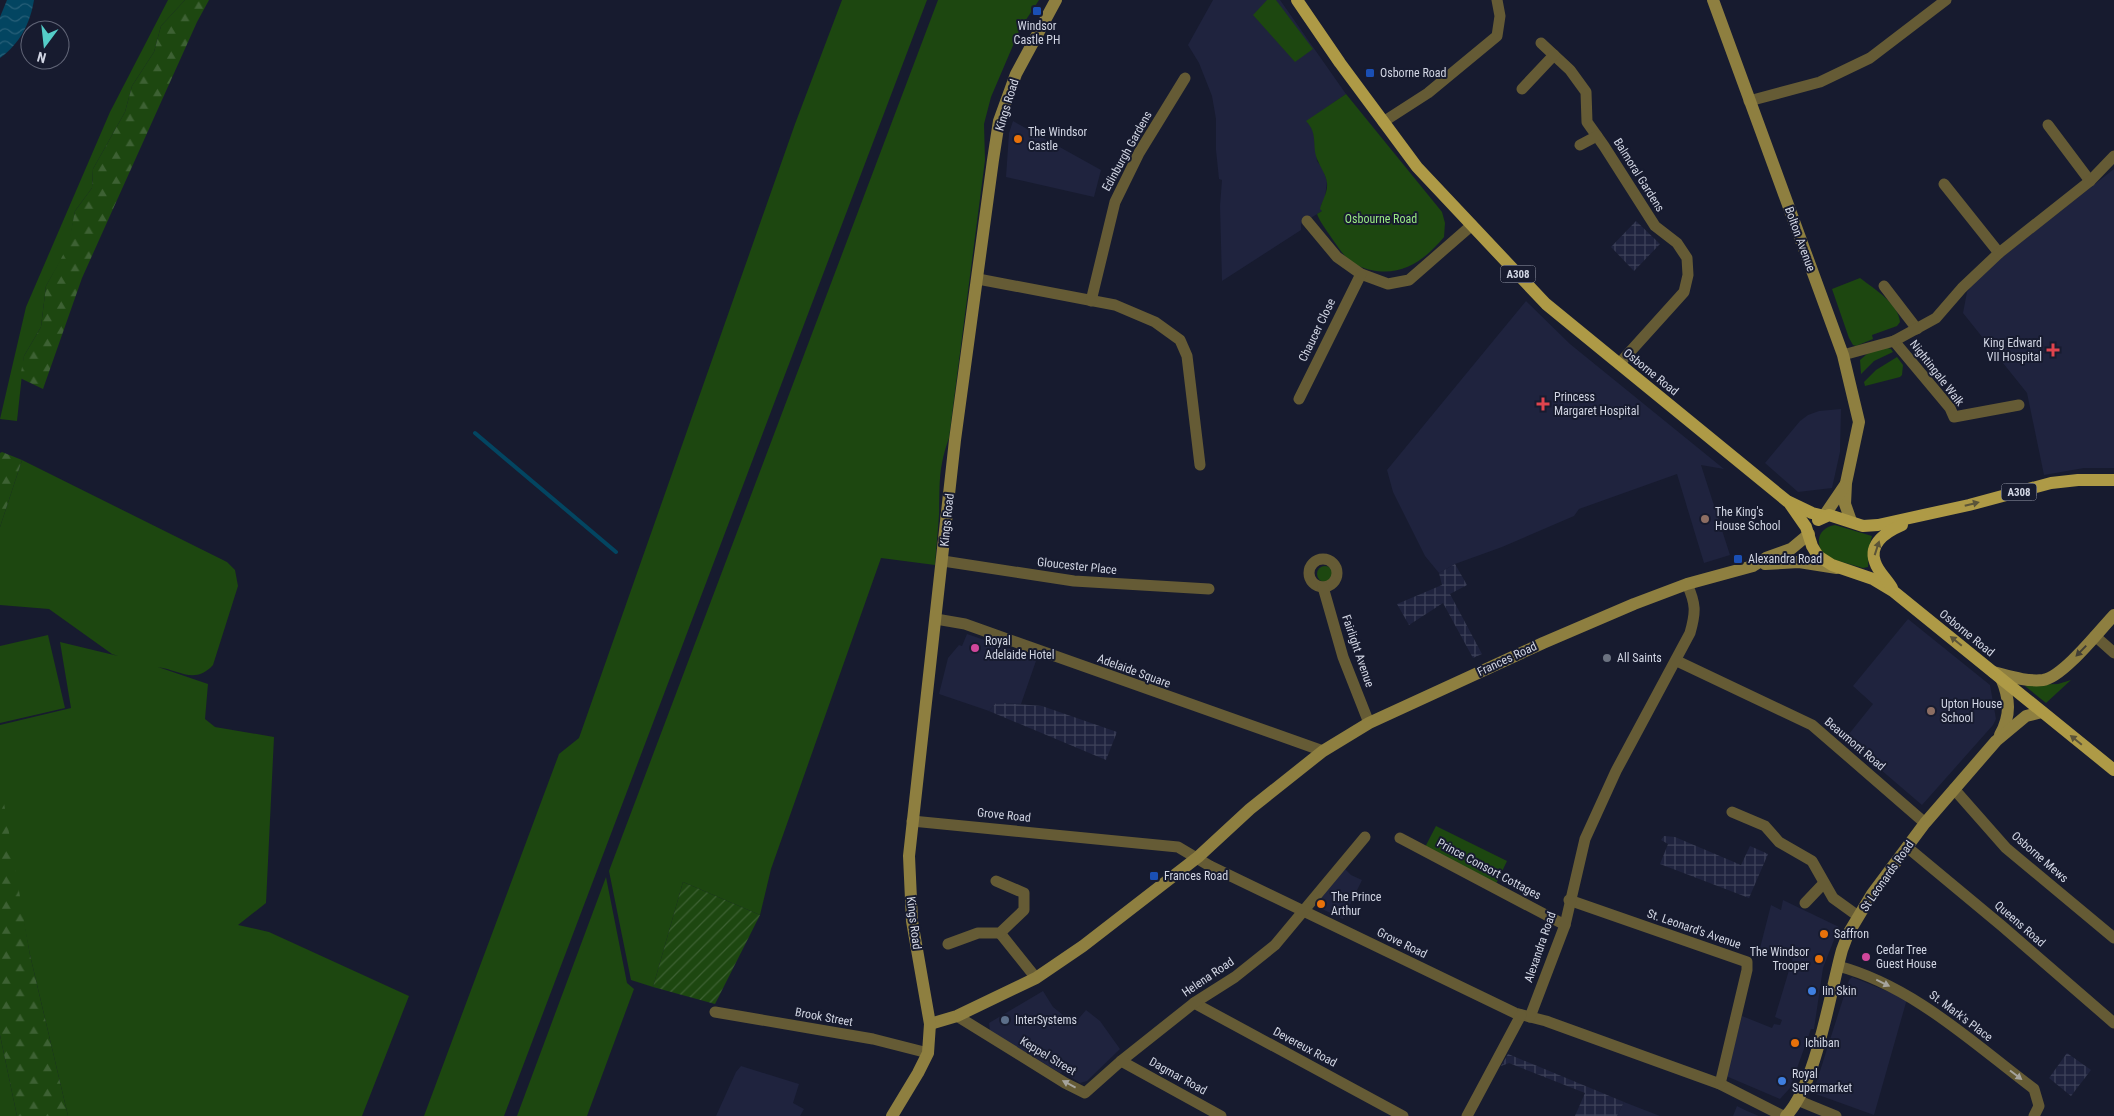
<svg xmlns="http://www.w3.org/2000/svg" width="2114" height="1116" font-family="'Roboto Condensed',sans-serif">
	<style>
		.built { fill: #1f233e }
		.industrial { fill: url(#industrial-grid) }
		.green { fill: #1d4710 }
		.forest { fill: url(#forest-firs) }
		.garden { fill: url(#garden-furrows) }
		.water { fill: url(#water-waves) }
		.lines { fill: none; stroke-linecap: round; stroke-linejoin: round }
		.stream { stroke: #034561; stroke-width: 4 }
		.street { stroke: #655b35; stroke-width: 11 }
		.secondary { stroke: #8e7f40; stroke-width: 12 }
		.primary { stroke: #ae9a46; stroke-width: 12 }
		.oneway { fill: #5b5439 }
		.oneway2 { fill: #413e35 }
		.oneway3 { fill: #a6a49d }
		.transit-dot { fill: #1a4fb4; stroke: #171b2f; stroke-width: 2 }
		.food-dot { fill: #e8710a; stroke: #171b2f; stroke-width: 2 }
		.health-dot { fill: #e0444e; stroke: #171b2f; stroke-width: 2 }
		.education-dot { fill: #8d6e63; stroke: #171b2f; stroke-width: 2 }
		.hotel-dot { fill: #d1479c; stroke: #171b2f; stroke-width: 2 }
		.worship-dot { fill: #6b7280; stroke: #171b2f; stroke-width: 2 }
		.shop-dot { fill: #3f7fe0; stroke: #171b2f; stroke-width: 2 }
		.service-dot { fill: #5c6f8a; stroke: #171b2f; stroke-width: 2 }
		.labels { text-anchor: middle; stroke-width: 4; stroke-linejoin: round; paint-order: stroke }
		.shield { fill: #171b2f; stroke: #999dad; stroke-width: 1 }
		.shield-label { font-size: 11px; font-weight: bold; fill: #d1d5e3 }
		.poi-label { font-size: 12px; fill: #d1d5e3; stroke: #171b2f; text-anchor: start }
		.street-label { font-size: 12px; fill: #d1d5e3; stroke: #171b2f }
		.park-label { font-size: 12px; fill: #9aea84; stroke: #171b2f }
	</style>
	<defs>
		<pattern id="industrial-grid" width="8" height="8" patternUnits="userSpaceOnUse" patternTransform="scale(1.25)"><rect width="8" height="8" fill="#1f233e"/><path d="M0 4h8M4 0v8" fill="none" stroke="#3e425a"/></pattern>
		<pattern id="forest-firs" width="22" height="20" patternUnits="userSpaceOnUse" patternTransform="scale(1.25)"><rect width="22" height="20" fill="#1d4710"/><path d="M5 1l3.5 6h-7zM16 11l3.5 6h-7z" fill="#3d6133"/></pattern>
		<pattern id="garden-furrows" width="10" height="10" patternUnits="userSpaceOnUse" patternTransform="scale(1.25)"><rect width="10" height="10" fill="#1d4710"/><path d="M-1 1l2-2M0 10L10 0M9 11l2-2" fill="none" stroke="#3d6133"/></pattern>
		<pattern id="water-waves" width="16" height="10" patternUnits="userSpaceOnUse" patternTransform="scale(1.25)"><rect width="16" height="10" fill="#034561"/><path d="M0 5q4-4 8 0t8 0" fill="none" stroke="#275f78"/></pattern>
	</defs>
	<rect width="100%" height="100%" fill="#171b2f"/>
	<g class="built">
		<polygon points="1213,0 1280,0 1346,94 1307,121 1313,128 1317,161 1323,169 1327,181 1325,198 1321,205 1322,211 1301,224 1301,230 1222,281 1220,206 1222,180 1219,179 1216,150 1216,119 1212,96 1199,63 1188,45"/>
		<polygon points="1013,121 1101,170 1094,197 1006,177 1009,133"/>
		<polygon points="2114,169 2114,468 2084,468 2044,475 2027,393 1963,313 1967,292 1980,276 1997,261"/>
		<polygon points="1526,301 1570,344 1724,469 1701,465 1730,555 1704,563 1677,474 1579,509 1574,516 1502,547 1455,564 1439,573 1425,556 1393,492 1387,470"/>
		<polygon points="1841,409 1840,452 1832,488 1798,492 1765,463 1800,421 1808,415 1819,411"/>
		<polygon points="1908,619 1990,685 1996,719 1993,725 1922,805 1845,739 1873,704 1853,686"/>
		<polygon points="967,634 1037,658 1021,704 996,703 989,711 939,694 948,658 959,645 962,646"/>
		<polygon points="1344,868 1351,875 1362,880 1343,919 1322,909 1318,898"/>
		<polygon points="1783,900 1839,927 1823,968 1814,1029 1811,1029 1790,1088 1780,1099 1726,1076 1742,1016 1772,1028 1774,1024 1780,1025 1782,1020 1775,1017 1793,957 1760,948 1771,905 1781,910"/>
		<polygon points="1852,977 1907,999 1874,1115 1813,1093 1849,980"/>
		<polygon points="1043,991 1053,1007 1074,1024 1086,1010 1100,1021 1120,1049 1087,1081 1080,1083 1063,1072 1060,1073 990,1031 989,1023"/>
		<polygon points="741,1066 799,1084 793,1103 804,1109 800,1116 716,1116 736,1072"/>
		<polygon points="1624,1102 1660,1116 1617,1116"/>
		<polygon points="1737,1106 1747,1111 1759,1116 1733,1116"/>
	</g>
	<g class="industrial">
		<polygon points="1636,221 1660,244 1634,271 1611,247"/>
		<polygon points="1455,564 1467,585 1450,594 1482,654 1473,658 1443,603 1409,625 1397,604 1442,585 1439,573"/>
		<polygon points="1002,703 1042,706 1117,732 1106,760 989,711 996,703"/>
		<polygon points="1664,836 1675,837 1741,865 1750,846 1768,854 1749,898 1660,864 1668,844 1661,840"/>
		<polygon points="2067,1053 2091,1070 2071,1096 2049,1078"/>
		<polygon points="1508,1054 1624,1102 1617,1116 1575,1116 1585,1093 1509,1063 1501,1066"/>
	</g>
	<g class="green">
		<polygon points="168,0 185,0 161,26 154,52 132,86 125,112 93,169 92,188 75,211 69,246 46,286 41,327 24,356 17,421 0,419 26,307 110,112"/>
		<polygon points="842,0 927,0 504,1116 424,1116 559,754 579,738 795,124"/>
		<path d="M938,0H1039L1020,29L991,97L984,124L985,160L949,438C938,469 940,483 939,515C938,531 936,548 935,565L881,558L771,869L760,915L683,882L653,987L631,980L609,871Z"/>
		<polygon points="1267,0 1276,0 1313,49 1295,62 1253,15"/>
		<path d="M1346,94L1442,212L1445,223L1444,237C1425,260 1402,277 1371,270C1362,268 1351,264 1345,256C1340,251 1337,245 1333,240C1328,232 1321,224 1317,214L1322,211L1320,209C1322,200 1328,193 1327,183C1326,174 1321,169 1318,161C1311,147 1319,134 1306,121Z"/>
		<path d="M1860,278C1874,289 1898,303 1900,322L1897,326L1872,335L1873,339L1856,346L1853,345L1849,338L1832,289Z"/>
		<polygon points="1884,347 1891,349 1893,352 1874,361 1861,374 1860,360 1867,354"/>
		<polygon points="1897,357 1903,365 1902,375 1900,377 1865,386 1864,382 1876,370"/>
		<path d="M22,460L227,562L235,570L238,586L213,665C195,685 179,670 158,667L208,684L205,719L215,727L274,737L266,903L238,925L269,932L409,996L362,1116H68L30,955L0,797V725L71,708L60,642L118,656L112,654L49,609L0,605V527Z"/>
		<path d="M1835,525L1872,536L1869,549L1868,567L1863,568L1828,558C1814,547 1816,528 1835,525Z"/>
		<circle cx="1325" cy="574" r="8"/>
		<polygon points="48,635 65,708 0,723 0,646"/>
		<polygon points="2071,680 2046,703 2025,686 2026,685 2058,684"/>
		<polygon points="1436,826 1507,861 1495,886 1423,851"/>
		<polygon points="606,877 627,983 634,989 587,1116 517,1116"/>
		<polygon points="0,1035 17,1116 0,1116"/>
	</g>
	<g class="forest">
		<polygon points="185,0 209,0 197,22 82,278 43,389 20,378 24,356 41,327 46,286 68,246 75,211 92,188 93,169 125,112 132,86 154,52 161,26"/>
		<polygon points="2,452 22,460 0,527 0,453"/>
		<polygon points="0,780 30,955 68,1116 17,1116 0,1035"/>
	</g>
	<polygon class="garden" points="683,882 760,915 715,1004 653,987"/>
	<path class="water" d="M7,0H34C30,24 20,43 0,58V17Z"/>
	<g class="lines">
		<polyline class="stream" points="475,433 616,552"/>
		<g class="street">
			<polyline points="1541,43 1570,70 1586,92 1587,122 1604,146 1655,226 1677,243 1687,258 1688,275 1684,292 1619,364"/>
			<polyline points="1522,89 1554,55"/>
			<polyline points="1749,101 1820,82 1870,58 1946,0"/>
			<polyline points="1383,122 1428,93 1497,36 1500,16 1497,0"/>
			<polyline points="2048,125 2090,181"/>
			<polyline points="1580,145 1597,136"/>
			<polyline points="1944,184 1999,253"/>
			<polyline points="1307,221 1337,257 1361,274 1388,284 1409,280 1472,225"/>
			<polyline points="978,279 1115,305 1155,322 1180,340 1187,356 1200,465"/>
			<polyline points="1884,286 1917,329"/>
			<polyline points="1091,301 1115,202 1139,153 1185,78"/>
			<polyline points="1894,341 1950,408 1954,417 2019,405"/>
			<polyline points="1843,355 1894,341 1936,318 1962,288 1999,253 2090,181 2114,156"/>
			<polyline points="1299,399 1361,274"/>
			<circle cx="1323" cy="573" r="14"/>
			<polyline points="943,561 1074,581 1209,589"/>
			<polyline points="1323,587 1343,657 1369,723"/>
			<polyline points="936,619 965,624 1323,751"/>
			<polyline points="2095,636 2114,653"/>
			<polyline points="1677,661 1812,725 1925,823"/>
			<polyline points="1954,789 2006,848 2114,938"/>
			<polyline points="1732,812 1765,826 1779,842 1812,861 1833,898 1858,916"/>
			<polyline points="912,821 1178,847 1210,866 1515,1013 1546,1021 1720,1084 1783,1116"/>
			<polyline points="1400,838 1565,925"/>
			<polyline points="1907,847 2002,926 2114,1023"/>
			<polyline points="1569,900 1747,962 1747,970 1720,1084"/>
			<polyline points="1805,903 1824,883"/>
			<polyline points="1000,933 1036,978"/>
			<polyline points="948,944 978,933 1000,933 1024,910 1024,893 996,881"/>
			<path d="M1838,966C1913,986 1973,1043 2034,1089L2039,1106L2034,1116"/>
			<polyline points="1194,1003 1403,1116"/>
			<polyline points="715,1012 873,1039 928,1053"/>
			<polyline points="957,1016 1065,1083 1085,1093 1121,1061 1194,1003 1235,977 1275,945 1365,837"/>
			<path d="M1530,1017L1565,925L1585,839L1616,771L1690,633C1696,612 1696,604 1687,584"/>
			<polyline points="1121,1061 1221,1116"/>
			<polyline points="1797,1100 1836,1116"/>
			<polyline points="1467,1116 1521,1015"/>
		</g>
		<g class="secondary">
			<polyline points="1713,0 1843,355 1859,422 1846,483 1845,504 1851,521"/>
			<polyline points="1824,516 1845,485"/>
			<polyline points="1765,564 1799,562 1837,568"/>
			<path d="M1993,672C2009,676 2027,682 2043,680C2063,677 2099,631 2114,615"/>
			<path d="M2000,735C2011,715 2010,699 2001,678"/>
			<polyline points="930,1024 957,1016 1036,978 1083,946 1198,857 1250,809 1323,751 1369,723 1543,643 1634,604 1687,584 1753,566 1766,558 1791,549 1809,534"/>
			<polyline points="892,1116 918,1073 928,1053 930,1024 912,921 909,856 955,440 993,160 999,121 1016,74 1056,0"/>
			<path d="M1786,1116C1816,1085 1830,993 1842,950L1848,934L1872,894L1925,823L1996,741L2026,716L2042,712"/>
		</g>
		<g class="primary">
			<polyline points="1297,0 1340,63 1417,167 1546,304 1787,501 1812,513 1824,516"/>
			<polyline points="1790,504 1806,527 1812,546 1818,556 1832,565 1873,579 1893,591 2114,770"/>
			<polyline points="1818,520 1829,515 1863,526 1878,525 1969,505 2051,483 2078,480 2114,480"/>
			<path d="M1892,588C1887,579 1878,572 1875,562C1868,543 1888,531 1902,525"/>
		</g>
	</g>
	<defs><path id="oneway-solid" d="M-6-.8H1V-3.2L6.5 0L1 3.2V.8H-6Z" transform="scale(1.25)"/></defs>
	<g class="oneway">
		<use href="#oneway-solid" transform="translate(1972 504) rotate(-14)"/>
		<use href="#oneway-solid" transform="translate(1877 548) rotate(-72)"/>
		<use href="#oneway-solid" transform="translate(1956 641) rotate(-141)"/>
		<use href="#oneway-solid" transform="translate(2076 740) rotate(-141)"/>
	</g>
	<use class="oneway2" href="#oneway-solid" transform="translate(2081 651) rotate(134)"/>
	<g class="oneway3">
		<use href="#oneway-solid" transform="translate(1883 983) rotate(26)"/>
		<use href="#oneway-solid" transform="translate(2016 1075) rotate(37)"/>
		<use href="#oneway-solid" transform="translate(1069 1084) rotate(-152)"/>
	</g>
	<g class="transit-dot">
		<rect x="1032" y="6" width="10" height="10" rx="2.5"/>
		<rect x="1365" y="68" width="10" height="10" rx="2.5"/>
		<rect x="1733" y="554" width="10" height="10" rx="2.5"/>
		<rect x="1149" y="871" width="10" height="10" rx="2.5"/>
	</g>
	<g class="food-dot">
		<circle cx="1018" cy="139" r="5"/>
		<circle cx="1321" cy="904" r="5"/>
		<circle cx="1824" cy="934" r="5"/>
		<circle cx="1819" cy="959" r="5"/>
		<circle cx="1795" cy="1043" r="5"/>
	</g>
	<g class="health-dot">
		<path d="M2050.5 342.5h5v5h5v5h-5v5h-5v-5h-5v-5h5z"/>
		<path d="M1540.5 396.5h5v5h5v5h-5v5h-5v-5h-5v-5h5z"/>
	</g>
	<g class="education-dot">
		<circle cx="1705" cy="519" r="5"/>
		<circle cx="1931" cy="711" r="5"/>
	</g>
	<g class="hotel-dot">
		<circle cx="975" cy="648" r="5"/>
		<circle cx="1866" cy="957" r="5"/>
	</g>
	<circle class="worship-dot" cx="1607" cy="658" r="5"/>
	<g class="shop-dot">
		<circle cx="1812" cy="991" r="5"/>
		<circle cx="1782" cy="1081" r="5"/>
	</g>
	<circle class="service-dot" cx="1005" cy="1020" r="5"/>
	<g class="labels">
		<g class="shield">
			<rect x="1500.5" y="265.5" width="35" height="17" rx="4"/>
			<rect x="2001.5" y="483.5" width="35" height="17" rx="4"/>
		</g>
		<g class="shield-label">
			<text x="1518" y="278">A308</text>
			<text x="2019" y="496">A308</text>
		</g>
		<g class="poi-label">
			<text x="1037" y="30" text-anchor="middle">Windsor<tspan x="1037" dy="14">Castle PH</tspan></text>
			<text x="1380" y="77">Osborne Road</text>
			<text x="1028" y="136">The Windsor<tspan x="1028" dy="14">Castle</tspan></text>
			<text x="2042" y="347" text-anchor="end">King Edward<tspan x="2042" dy="14">VII Hospital</tspan></text>
			<text x="1554" y="401">Princess<tspan x="1554" dy="14">Margaret Hospital</tspan></text>
			<text x="1715" y="516">The King's<tspan x="1715" dy="14">House School</tspan></text>
			<text x="1748" y="563">Alexandra Road</text>
			<text x="985" y="645">Royal<tspan x="985" dy="14">Adelaide Hotel</tspan></text>
			<text x="1617" y="662">All Saints</text>
			<text x="1941" y="708">Upton House<tspan x="1941" dy="14">School</tspan></text>
			<text x="1164" y="880">Frances Road</text>
			<text x="1331" y="901">The Prince<tspan x="1331" dy="14">Arthur</tspan></text>
			<text x="1834" y="938">Saffron</text>
			<text x="1876" y="954">Cedar Tree<tspan x="1876" dy="14">Guest House</tspan></text>
			<text x="1809" y="956" text-anchor="end">The Windsor<tspan x="1809" dy="14">Trooper</tspan></text>
			<text x="1822" y="995">Iin Skin</text>
			<text x="1015" y="1024">InterSystems</text>
			<text x="1805" y="1047">Ichiban</text>
			<text x="1792" y="1078">Royal<tspan x="1792" dy="14">Supermarket</tspan></text>
		</g>
		<g class="street-label">
			<text transform="translate(1007 105) rotate(-73)" y="4">Kings Road</text>
			<text transform="translate(1127 151) rotate(-61)" y="4">Edinburgh Gardens</text>
			<text transform="translate(1639 175) rotate(58)" y="4">Balmoral Gardens</text>
			<text transform="translate(1800 239) rotate(70)" y="4">Bolton Avenue</text>
			<text transform="translate(1317 330) rotate(-64)" y="4">Chaucer Close</text>
			<text transform="translate(1651 372) rotate(39)" y="4">Osborne Road</text>
			<text transform="translate(1937 373) rotate(52)" y="4">Nightingale Walk</text>
			<text transform="translate(947 520) rotate(-84)" y="4">Kings Road</text>
			<text transform="translate(1077 566) rotate(6)" y="4">Gloucester Place</text>
			<text transform="translate(1967 633) rotate(39)" y="4">Osborne Road</text>
			<text transform="translate(1358 651) rotate(71)" y="4">Fairlight Avenue</text>
			<text transform="translate(1507 659) rotate(-25)" y="4">Frances Road</text>
			<text transform="translate(1134 671) rotate(20)" y="4">Adelaide Square</text>
			<text transform="translate(1855 744) rotate(40)" y="4">Beaumont Road</text>
			<text transform="translate(1004 815) rotate(6)" y="4">Grove Road</text>
			<text transform="translate(2040 857) rotate(41)" y="4">Osborne Mews</text>
			<text transform="translate(1489 869) rotate(28)" y="4">Prince Consort Cottages</text>
			<text transform="translate(1887 876) rotate(-55)" y="4">St Leonards Road</text>
			<text transform="translate(914 923) rotate(83)" y="4">Kings Road</text>
			<text transform="translate(2020 924) rotate(41)" y="4">Queens Road</text>
			<text transform="translate(1694 929) rotate(19)" y="4">St. Leonard's Avenue</text>
			<text transform="translate(1402 943) rotate(26)" y="4">Grove Road</text>
			<text transform="translate(1540 947) rotate(-71)" y="4">Alexandra Road</text>
			<text transform="translate(1208 977) rotate(-34)" y="4">Helena Road</text>
			<text transform="translate(1961 1016) rotate(37)" y="4">St. Mark's Place</text>
			<text transform="translate(824 1017) rotate(10)" y="4">Brook Street</text>
			<text transform="translate(1305 1047) rotate(28)" y="4">Devereux Road</text>
			<text transform="translate(1048 1056) rotate(31)" y="4">Keppel Street</text>
			<text transform="translate(1178 1076) rotate(29)" y="4">Dagmar Road</text>
		</g>
		<g class="park-label">
			<text x="1381" y="223">Osbourne Road</text>
		</g>
	</g>
	<g transform="translate(45 45) rotate(195)"><circle r="24" fill="#171b2f" stroke="#616577"/>
	<path d="M0-4L9 19L0 12L-9 19Z" fill="#54cdc8"/>
	<text y="-8" font-size="14" font-weight="bold" text-anchor="middle" fill="#d1d5e3">N</text>
	</g>
</svg>
